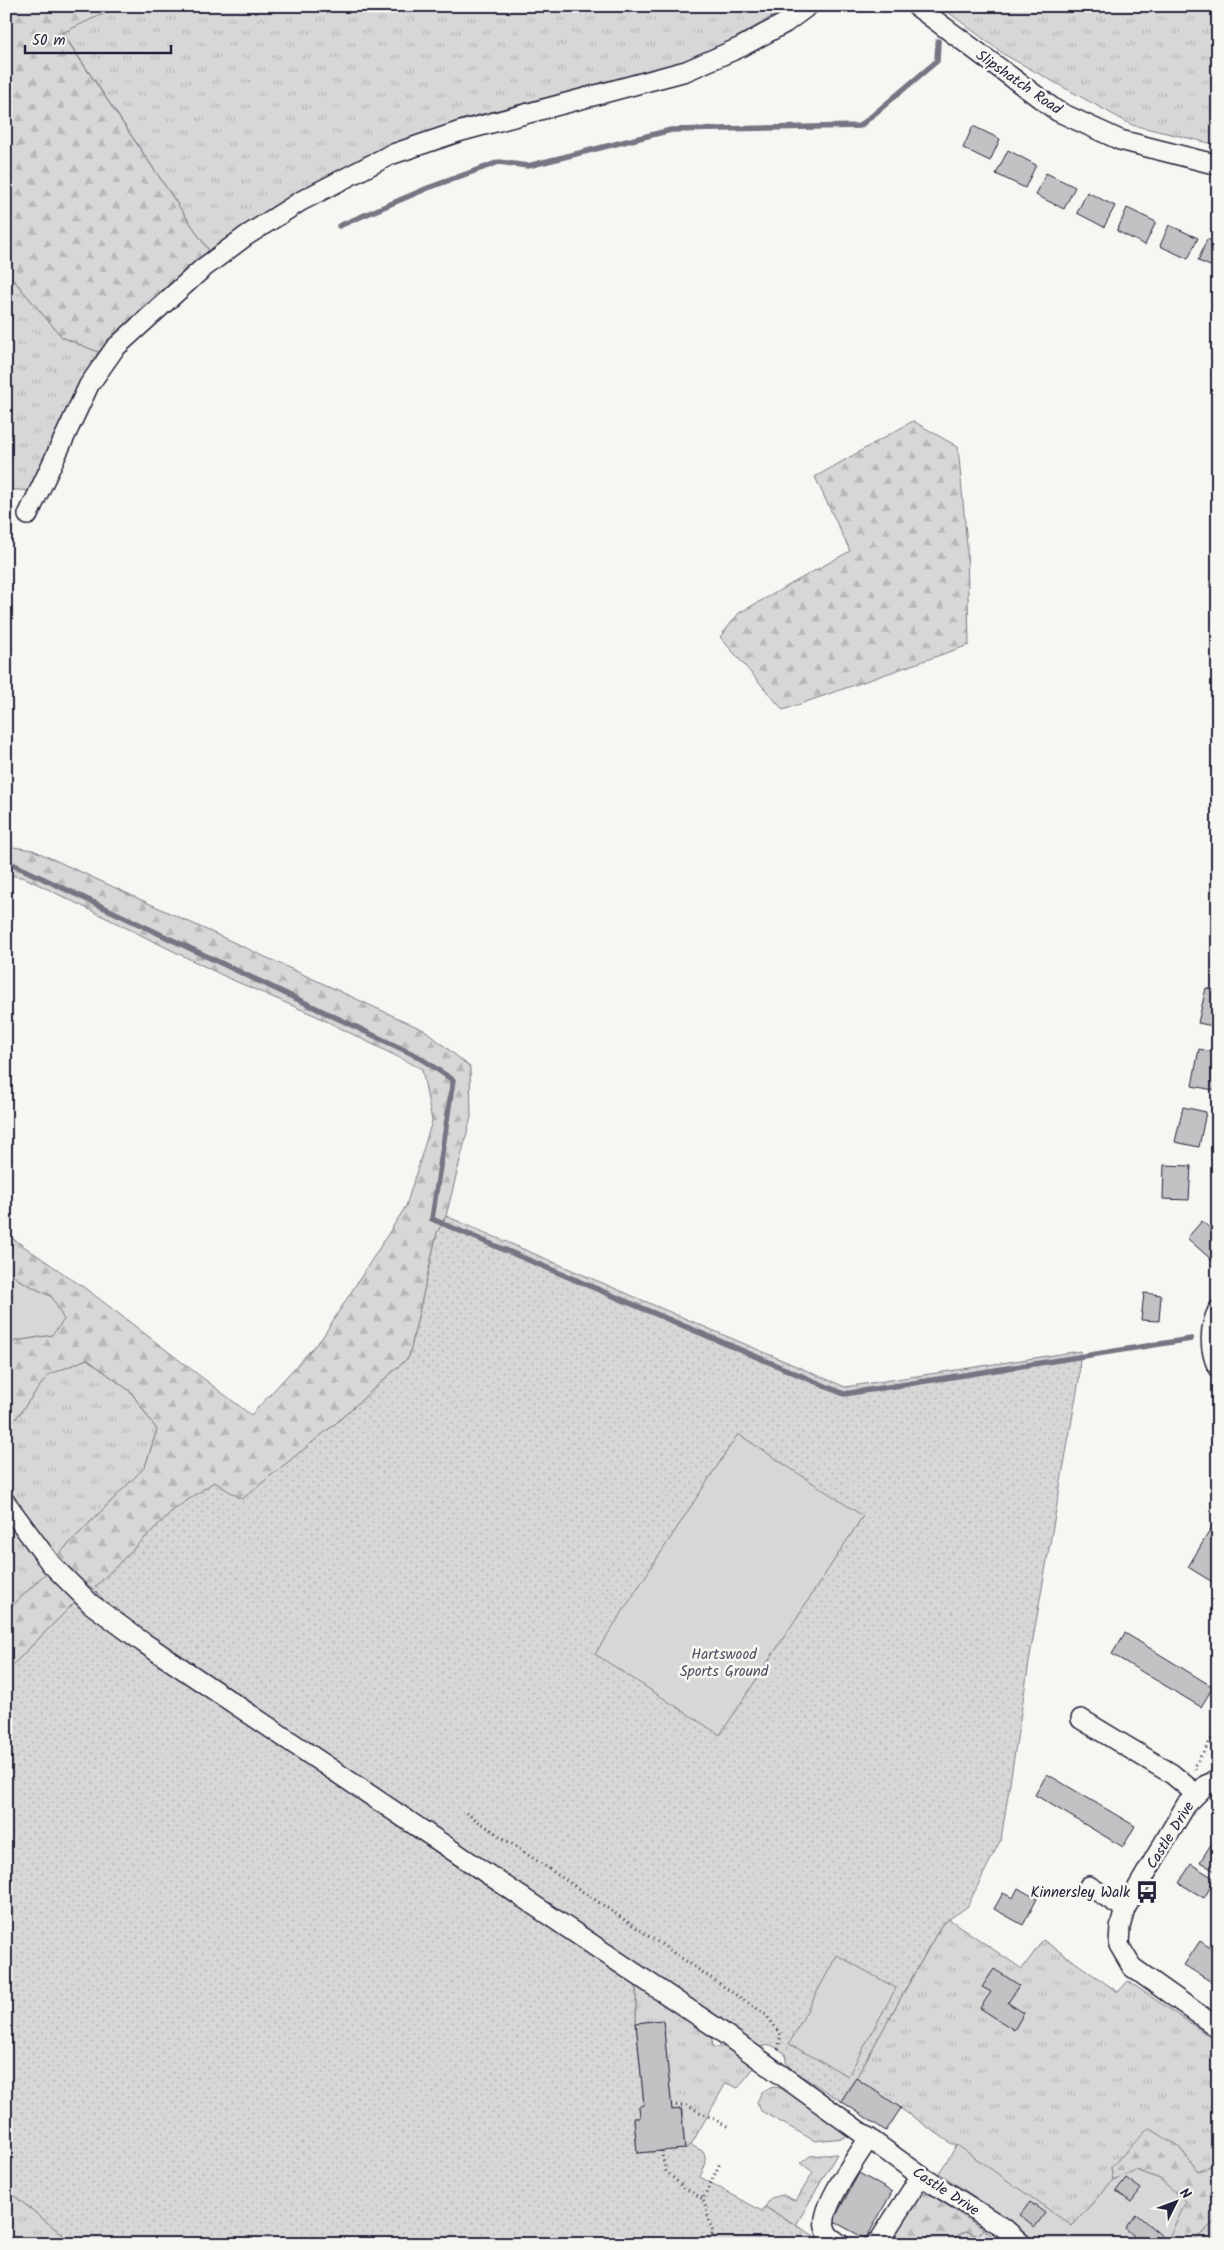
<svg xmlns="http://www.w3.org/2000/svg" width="1224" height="2250" font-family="Kalam,sans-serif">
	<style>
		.grass { fill: url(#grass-tufts); stroke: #7c7c89 }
		.forest { fill: url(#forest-firs); stroke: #7c7c89 }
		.park { fill: url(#park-dots); stroke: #7c7c89 }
		.garden { fill: #d7d7d7; stroke: #7c7c89 }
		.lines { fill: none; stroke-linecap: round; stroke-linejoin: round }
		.stream { stroke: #757583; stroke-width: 5.5 }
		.building { fill: #c2c2c4; stroke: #22223b }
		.minor-casing { stroke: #22223b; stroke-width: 22 }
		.path { stroke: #22223b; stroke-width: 3; stroke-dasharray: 1 4; stroke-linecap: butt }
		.minor { stroke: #f6f6f2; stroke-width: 19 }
		.labels { text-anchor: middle; stroke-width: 5; stroke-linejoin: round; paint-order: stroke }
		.street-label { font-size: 15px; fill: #22223b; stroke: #f6f6f2 }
		.park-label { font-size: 15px; fill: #4f4f62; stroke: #f6f6f2 }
		.poi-label { font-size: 15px; fill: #22223b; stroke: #f6f6f2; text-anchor: end }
	</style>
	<defs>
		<pattern id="grass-tufts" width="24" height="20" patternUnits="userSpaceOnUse" patternTransform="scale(1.25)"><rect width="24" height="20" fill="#d7d7d7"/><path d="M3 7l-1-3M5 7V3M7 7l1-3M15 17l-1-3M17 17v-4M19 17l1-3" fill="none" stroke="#b8b8b9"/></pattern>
		<pattern id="forest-firs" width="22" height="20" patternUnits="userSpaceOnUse" patternTransform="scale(1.25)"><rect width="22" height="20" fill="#d7d7d7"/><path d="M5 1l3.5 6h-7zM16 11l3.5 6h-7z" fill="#b8b8b9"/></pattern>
		<pattern id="park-dots" width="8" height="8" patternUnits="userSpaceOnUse" patternTransform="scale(1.25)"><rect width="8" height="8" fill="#d7d7d7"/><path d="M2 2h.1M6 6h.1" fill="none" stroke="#b8b8b9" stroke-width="1.8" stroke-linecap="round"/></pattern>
	</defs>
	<rect width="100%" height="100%" fill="#f6f6f2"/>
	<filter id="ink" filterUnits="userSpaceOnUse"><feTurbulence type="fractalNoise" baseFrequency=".02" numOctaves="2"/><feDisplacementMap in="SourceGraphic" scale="10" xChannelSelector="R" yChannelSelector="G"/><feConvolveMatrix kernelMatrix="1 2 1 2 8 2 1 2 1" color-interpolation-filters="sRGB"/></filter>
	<g filter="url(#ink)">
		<g class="grass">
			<polygon points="120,6 790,6 724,45 676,65 463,119 397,143 308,187 209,251 62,32"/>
			<polygon points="940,6 1218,6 1218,145 1132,125 1005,55"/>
			<polygon points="6,271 62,337 98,352 31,491 6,489"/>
			<polygon points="87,1359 131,1392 157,1430 145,1467 55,1558 6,1488 6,1432 48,1375"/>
			<polygon points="6,1517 47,1572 6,1612"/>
			<polygon points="949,1919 1022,1969 1043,1940 1118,1992 1128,1981 1218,2042 1218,2163 1198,2171 1178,2146 1111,2167 1113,2180 1072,2226 856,2078 942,1924"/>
			<polygon points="636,1984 711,2034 713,2047 729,2047 757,2064 738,2088 726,2083 691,2145 685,2149 682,2109 672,2110 663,2020 636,2023"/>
			<polygon points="773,2087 795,2090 848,2134 843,2138 815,2141 761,2111 757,2102 762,2092"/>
			<polygon points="837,2154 796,2225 765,2207 771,2198 783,2195 796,2201 813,2172 801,2163 810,2156"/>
			<polygon points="6,2189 74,2244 6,2244"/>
			<polygon points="1218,2219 1218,2244 1190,2244"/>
		</g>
		<g class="forest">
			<polygon points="6,6 120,6 62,33 209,251 146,304 98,352 62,337 6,271"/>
			<polygon points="913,421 958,447 967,545 969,645 783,710 720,637 739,613 850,551 815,477"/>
			<polygon points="6,846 33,850 426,1031 470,1067 471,1117 446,1216 437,1233 409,1357 335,1424 242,1500 214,1482 172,1511 93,1589 72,1575 55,1558 145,1467 157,1430 131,1392 87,1359 48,1375 6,1432 6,1347 15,1341 52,1335 52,1297 17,1279 6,1267 6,1234 89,1291 251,1415 322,1338 406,1206 432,1121 422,1069 314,1015 228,978 25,878 6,874"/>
			<polygon points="47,1572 77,1600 6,1672 6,1612"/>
			<polygon points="1149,2128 1178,2146 1198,2171 1218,2163 1218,2219 1190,2244 1163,2244 1169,2237 1160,2179 1136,2170 1113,2180 1111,2167"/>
			<polygon points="928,2193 983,2229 978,2236 966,2231 943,2244 890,2244 919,2195"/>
		</g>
		<g class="park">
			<polygon points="446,1216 845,1387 1080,1351 1079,1380 1031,1650 1001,1839 967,1907 942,1924 856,2078 841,2101 792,2070 786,2062 785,2053 771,2045 758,2047 105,1608 103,1599 93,1589 172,1511 214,1482 242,1499 335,1424 409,1357 437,1233"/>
			<polygon points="77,1600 128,1645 636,1984 636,2023 644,2105 640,2118 634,2118 637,2153 685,2149 691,2145 704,2152 706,2163 700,2177 762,2211 765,2207 828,2244 74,2244 6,2189 6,1672"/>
		</g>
		<g class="garden">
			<polygon points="6,1267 17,1279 52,1297 64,1320 52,1335 15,1341 6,1347"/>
			<polygon points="738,1434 863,1516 720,1735 595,1654"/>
			<polygon points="837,1955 896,1988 848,2076 789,2044"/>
			<polygon points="957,2145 1072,2226 1113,2180 1136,2170 1160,2179 1186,2202 1169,2237 1163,2244 1038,2244 1012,2222 939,2173"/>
			<polygon points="983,2229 1004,2244 943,2244 966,2231 978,2236"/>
		</g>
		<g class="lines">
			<g class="stream">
				<polyline points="950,6 954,9"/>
				<polyline points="339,226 428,188 499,162 528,166 671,130 860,126 937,61 938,41"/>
				<polyline points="6,861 417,1056 453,1080 432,1219 844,1394 1191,1339"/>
			</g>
		</g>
		<g class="building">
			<polygon points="973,126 1000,139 990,161 963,148"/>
			<polygon points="1008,150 1036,165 1025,188 996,174"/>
			<polygon points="1046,173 1075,187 1064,209 1036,195"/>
			<polygon points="1087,192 1115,206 1104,227 1077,213"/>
			<polygon points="1127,208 1156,222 1145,245 1117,231"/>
			<polygon points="1169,225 1198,238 1188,259 1160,246"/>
			<polygon points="1207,239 1218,244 1218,269 1198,261"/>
			<polygon points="1206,988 1218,991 1218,1027 1198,1023"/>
			<polygon points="1199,1049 1218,1053 1218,1072 1214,1090 1192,1086"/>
			<polygon points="1183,1107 1206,1112 1199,1147 1175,1142"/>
			<polygon points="1164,1165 1191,1166 1189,1200 1163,1199"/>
			<polygon points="1202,1221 1218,1236 1218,1257 1214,1262 1187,1238"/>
			<polygon points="1144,1293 1161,1295 1159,1321 1141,1320"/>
			<polygon points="1218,1517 1218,1577 1214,1583 1188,1567"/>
			<polygon points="1125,1633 1213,1687 1201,1707 1112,1654"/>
			<polygon points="1047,1774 1135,1826 1123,1847 1035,1795"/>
			<polygon points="1218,1833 1218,1873 1200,1862"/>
			<polygon points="1191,1864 1215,1879 1204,1898 1179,1883"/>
			<polygon points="1018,1888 1037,1899 1023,1925 994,1909 1003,1893 1013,1898"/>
			<polygon points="1200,1941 1218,1953 1218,1986 1184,1965"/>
			<polygon points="994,1969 1019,1985 1008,2003 1024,2013 1014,2030 980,2008 991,1992 982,1987"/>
			<polygon points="663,2020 672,2110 681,2109 685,2149 637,2153 634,2118 640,2118 639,2106 644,2105 636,2023"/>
			<polygon points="856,2078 901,2108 886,2131 841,2101"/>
			<polygon points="859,2173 892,2192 866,2239 833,2221"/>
			<polygon points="1126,2178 1141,2189 1131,2202 1116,2191"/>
			<polygon points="1030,2202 1045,2213 1035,2227 1020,2215"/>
			<polygon points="1136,2214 1162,2236 1156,2244 1128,2244 1134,2236 1125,2228"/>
		</g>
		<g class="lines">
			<defs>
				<g id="minor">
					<polyline points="916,6 1057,111 1120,140 1218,165"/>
					<polyline points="28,515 89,385 115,348 202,269 246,236 301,201 390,155 458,132 686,71 741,47 785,23 808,6"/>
					<path d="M1218,1310C1209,1328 1209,1350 1218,1368"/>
					<polyline points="6,1503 51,1564 91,1604 144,1643 715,2027 921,2176 1004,2228 1022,2244"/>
					<polyline points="1081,1719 1172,1774 1196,1794"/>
					<polyline points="1218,1780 1206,1785 1186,1805 1125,1909 1120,1927 1119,1945 1132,1967 1218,2028"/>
					<polyline points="1089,1886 1125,1909"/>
					<path d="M840,2244C833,2239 827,2236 825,2227C820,2206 858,2156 869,2138"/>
					<polyline points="874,2244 879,2241 921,2176"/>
				</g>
			</defs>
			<use href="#minor" class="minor-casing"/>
			<g class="path">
				<polyline points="1195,1770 1195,1765 1218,1729"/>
				<polyline points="466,1813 766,2015 781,2035 778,2050"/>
				<polyline points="671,2105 688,2106 729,2127"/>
				<polyline points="661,2151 666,2171 684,2188 703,2199"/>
				<polyline points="707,2244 713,2233 703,2199 720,2163"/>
			</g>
			<use href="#minor" class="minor"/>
		</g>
	</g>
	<defs>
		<symbol id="bus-bare" viewBox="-9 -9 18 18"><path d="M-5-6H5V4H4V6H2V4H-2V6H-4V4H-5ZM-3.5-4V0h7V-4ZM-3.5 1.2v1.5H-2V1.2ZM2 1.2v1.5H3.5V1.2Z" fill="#22223b" stroke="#f6f6f2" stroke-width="2.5" paint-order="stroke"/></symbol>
	</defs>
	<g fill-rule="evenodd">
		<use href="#bus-bare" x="1131" y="1876" width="32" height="32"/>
	</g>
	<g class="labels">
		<g class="street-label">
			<text transform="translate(1019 82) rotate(35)" y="5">Slipshatch Road</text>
			<text transform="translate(1170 1835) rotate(-58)" y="5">Castle Drive</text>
			<text transform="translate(946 2191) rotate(33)" y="5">Castle Drive</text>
		</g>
		<g class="park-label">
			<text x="724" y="1659">Hartswood<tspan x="724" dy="17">Sports Ground</tspan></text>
		</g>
		<g class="poi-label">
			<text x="1130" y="1897">Kinnersley Walk</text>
		</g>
	</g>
	<rect width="1224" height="2250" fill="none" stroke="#f6f6f2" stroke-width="25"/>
	<rect x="12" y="12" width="1199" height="2225" fill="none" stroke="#22223b" stroke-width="2" filter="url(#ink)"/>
	<g transform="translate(1176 2202) rotate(48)" stroke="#f6f6f2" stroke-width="4" paint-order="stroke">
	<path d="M0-4L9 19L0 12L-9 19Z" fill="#22223b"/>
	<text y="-8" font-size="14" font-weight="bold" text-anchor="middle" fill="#22223b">N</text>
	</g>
	<path d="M25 45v8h146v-8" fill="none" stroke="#22223b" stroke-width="2.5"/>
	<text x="32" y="45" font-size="15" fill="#22223b" stroke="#f6f6f2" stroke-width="4" paint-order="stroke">50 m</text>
</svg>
